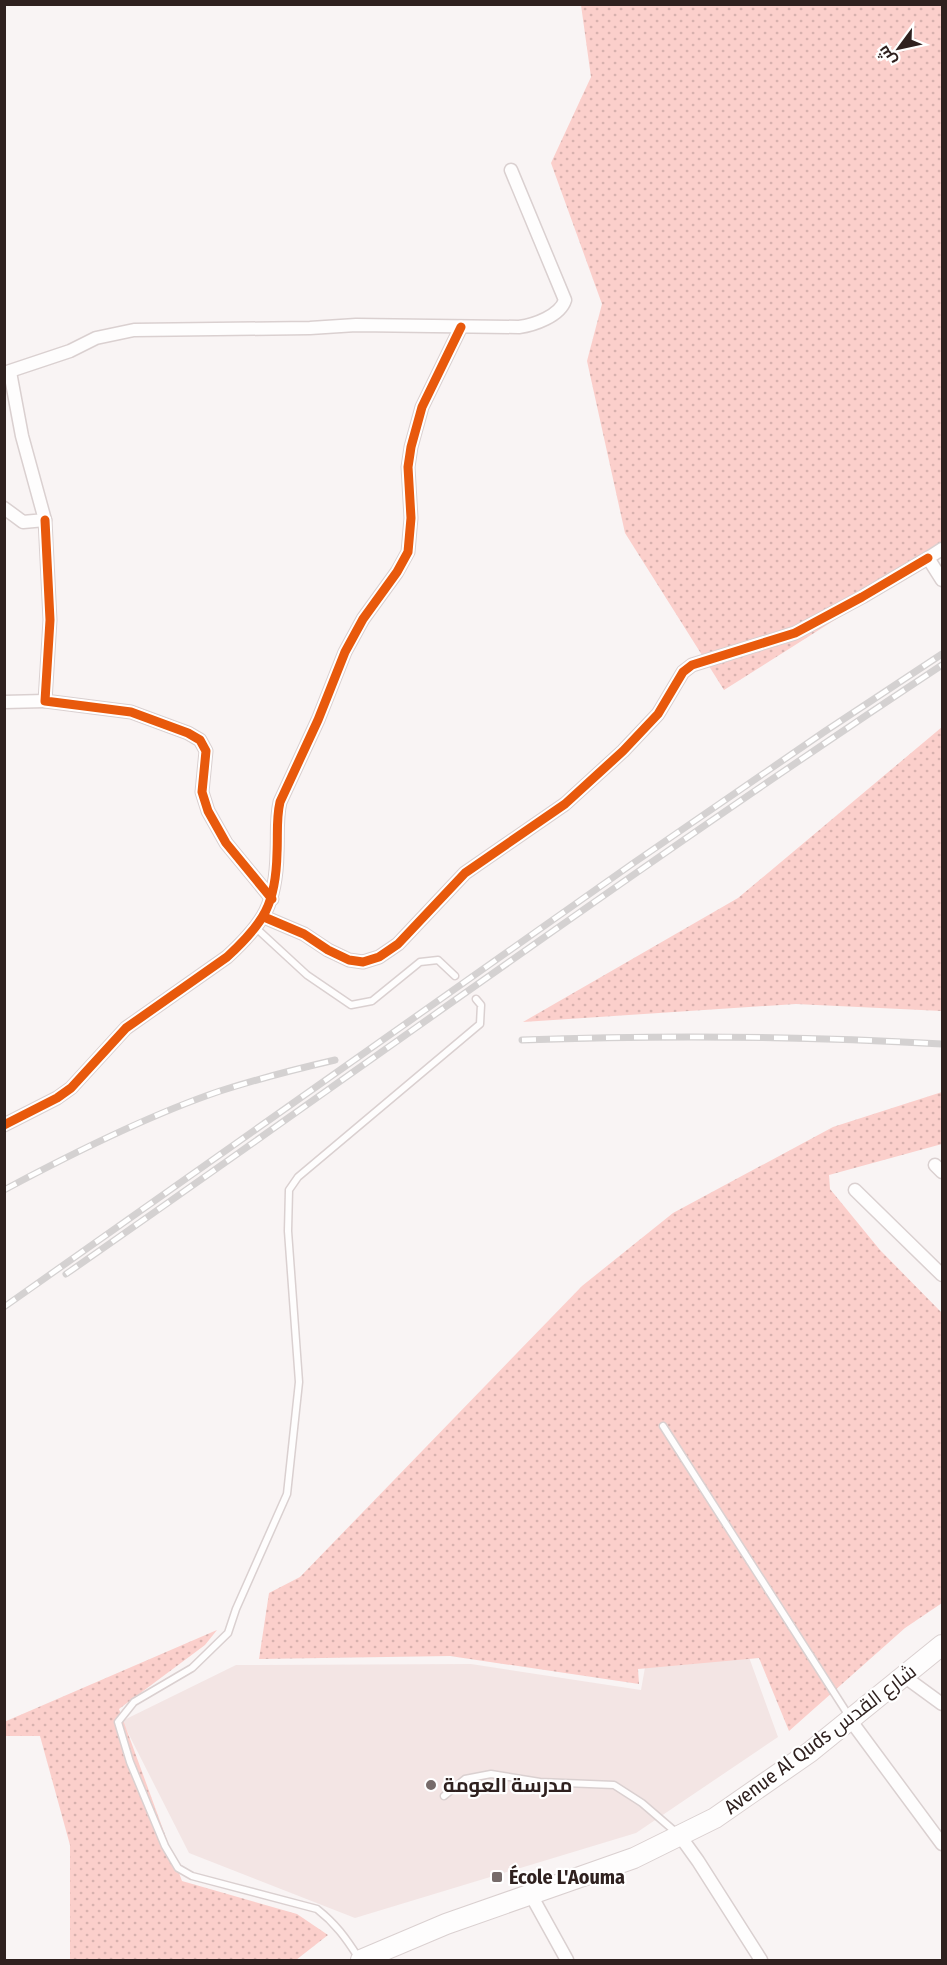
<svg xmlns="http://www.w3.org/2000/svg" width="947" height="1965" font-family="'Fira Sans Condensed',Cairo,sans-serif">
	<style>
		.built { fill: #f3e5e4 }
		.grass { fill: url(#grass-dots) }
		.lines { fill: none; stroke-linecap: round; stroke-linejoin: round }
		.lane-casing { stroke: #dad0d0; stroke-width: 9 }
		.street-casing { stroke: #dad0d0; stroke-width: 15 }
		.primary-casing { stroke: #dad0d0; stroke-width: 22 }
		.lane { stroke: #fefdfd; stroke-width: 6 }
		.street { stroke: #fefdfd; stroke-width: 12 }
		.primary { stroke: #fefdfd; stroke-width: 20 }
		.rail-casing { stroke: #d4d1d1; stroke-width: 7 }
		.rail { stroke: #fff; stroke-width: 4.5; stroke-dasharray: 14; stroke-linecap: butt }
		.cycleway-casing { stroke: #fff; stroke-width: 13 }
		.cycleway { stroke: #e8590c; stroke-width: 9 }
		.poi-dot { fill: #766b6a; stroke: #fff; stroke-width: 2 }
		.labels { text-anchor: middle; stroke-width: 4.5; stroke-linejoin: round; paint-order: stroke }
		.street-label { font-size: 20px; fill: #2f211f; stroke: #fff }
		.poi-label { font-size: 20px; font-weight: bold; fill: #2f211f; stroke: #fff; text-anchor: start }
	</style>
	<defs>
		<pattern id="grass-dots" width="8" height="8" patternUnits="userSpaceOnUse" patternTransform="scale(1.5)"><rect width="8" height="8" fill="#fbcfcb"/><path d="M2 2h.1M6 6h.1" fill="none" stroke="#d7b1ae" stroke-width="1.8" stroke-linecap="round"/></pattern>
	</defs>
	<rect width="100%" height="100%" fill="#f9f4f4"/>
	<polygon class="built" points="746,1649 778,1737 636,1833 355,1918 189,1853 122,1721 236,1665 471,1664 641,1690 647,1656"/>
	<g class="grass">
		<polygon points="581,5 942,5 942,555 931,559 724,690 625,533 587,361 602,304 551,163 591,77"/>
		<polygon points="942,727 942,1011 796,1004 523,1022 738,898"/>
		<polygon points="942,1092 942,1144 829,1175 830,1189 880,1250 942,1313 942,1603 905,1628 789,1731 759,1658 638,1669 639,1684 450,1656 259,1659 269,1593 300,1577 582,1286 673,1213 833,1127"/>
		<polygon points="217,1630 205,1645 119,1709 182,1881 297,1914 328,1935 296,1960 70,1960 70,1845 40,1736 5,1736 4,1722"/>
	</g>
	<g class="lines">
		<defs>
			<g id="lane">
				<polyline points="256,928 307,975 351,1005 372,1001 420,962 438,960 455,976"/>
				<polyline points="663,1426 849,1716"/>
				<polyline points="444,1796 465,1779 491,1774 540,1782 614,1785 642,1803 678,1834"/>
				<path d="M358,1957C346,1938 335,1923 317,1909L192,1876L178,1868L165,1846L130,1762L118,1722L134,1702L192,1668L228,1633L236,1609L287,1494L299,1382L288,1231L289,1190L298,1177L480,1024L481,1005L476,999"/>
			</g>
			<g id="street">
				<path d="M4,373L70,351L96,338L134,330L310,328L356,325L519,327C534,325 560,316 565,300L511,170"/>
				<polyline points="4,508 23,522 45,520 22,436 10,372"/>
				<polyline points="45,520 50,620 45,701 131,712 188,733 200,740 206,751 202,792 208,811 226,843 272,899"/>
				<polyline points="942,549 928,558 942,580"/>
				<polyline points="4,702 45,701"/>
				<polyline points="264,917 304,934 328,950 349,960 363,962 379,957 398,944 465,873 565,804 623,751 658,714 683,672 692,665 795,633 862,597 928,558"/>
				<path d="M4,1125L57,1098L71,1088L126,1028L227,957C264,923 276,904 277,853C278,835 276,819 280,802L318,720L345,652L363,619L397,572L408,552L411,518L408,467L411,447L422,407L461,327"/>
				<polyline points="935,1165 942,1172"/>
				<polyline points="855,1190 942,1275"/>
				<polyline points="905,1677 942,1704"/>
				<polyline points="851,1721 942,1844"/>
				<polyline points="680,1836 698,1861 761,1960"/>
				<polyline points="531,1895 567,1960"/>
			</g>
			<polyline id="primary" points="361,1960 446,1924 634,1858 715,1818 810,1752 942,1645"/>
		</defs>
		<use href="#lane" class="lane-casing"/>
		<use href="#street" class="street-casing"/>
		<use href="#primary" class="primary-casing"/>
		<use href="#lane" class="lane"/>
		<use href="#street" class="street"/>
		<use href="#primary" class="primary"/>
		<defs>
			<g id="rail">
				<path d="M522,1040C662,1035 803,1036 942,1044"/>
				<path d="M4,1190C71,1154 149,1115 220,1091C258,1079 296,1069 335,1060"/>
				<path d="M66,1274C358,1071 645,861 942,665"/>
				<polyline points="4,1307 632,864 824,732 942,654"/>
			</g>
		</defs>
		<use href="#rail" class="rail-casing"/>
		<use href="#rail" class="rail"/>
		<defs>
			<g id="cycleway">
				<polyline points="45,520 50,620 45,701 131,712 188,733 200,740 206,751 202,792 208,811 226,843 272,899"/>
				<polyline points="264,917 304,934 328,950 349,960 363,962 379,957 398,944 465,873 565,804 623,751 658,714 683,672 692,665 795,633 862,597 928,558"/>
				<path d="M4,1125L57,1098L71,1088L126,1028L227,957C264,923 276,904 277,853C278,835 276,819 280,802L318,720L345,652L363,619L397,572L408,552L411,518L408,467L411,447L422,407L461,327"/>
			</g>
		</defs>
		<use href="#cycleway" class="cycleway-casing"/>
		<use href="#cycleway" class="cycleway"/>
	</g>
	<g class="poi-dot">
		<circle cx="431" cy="1785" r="6"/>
		<rect x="491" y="1871" width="12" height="12" rx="3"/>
	</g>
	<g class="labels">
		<g class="street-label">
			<text transform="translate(820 1739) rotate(-37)" y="7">Avenue Al Quds شارع القدس</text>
		</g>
		<g class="poi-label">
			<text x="443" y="1792">مدرسة العومة</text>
			<text x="509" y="1884">École L'Aouma</text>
		</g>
	</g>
	<rect width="947" height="1965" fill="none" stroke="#2f211f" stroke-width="12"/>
	<g transform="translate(899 48) rotate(237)" stroke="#ffffff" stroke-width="4.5" paint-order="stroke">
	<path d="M0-4.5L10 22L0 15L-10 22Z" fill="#2f211f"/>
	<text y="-9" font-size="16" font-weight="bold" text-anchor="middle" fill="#2f211f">ش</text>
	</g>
</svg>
